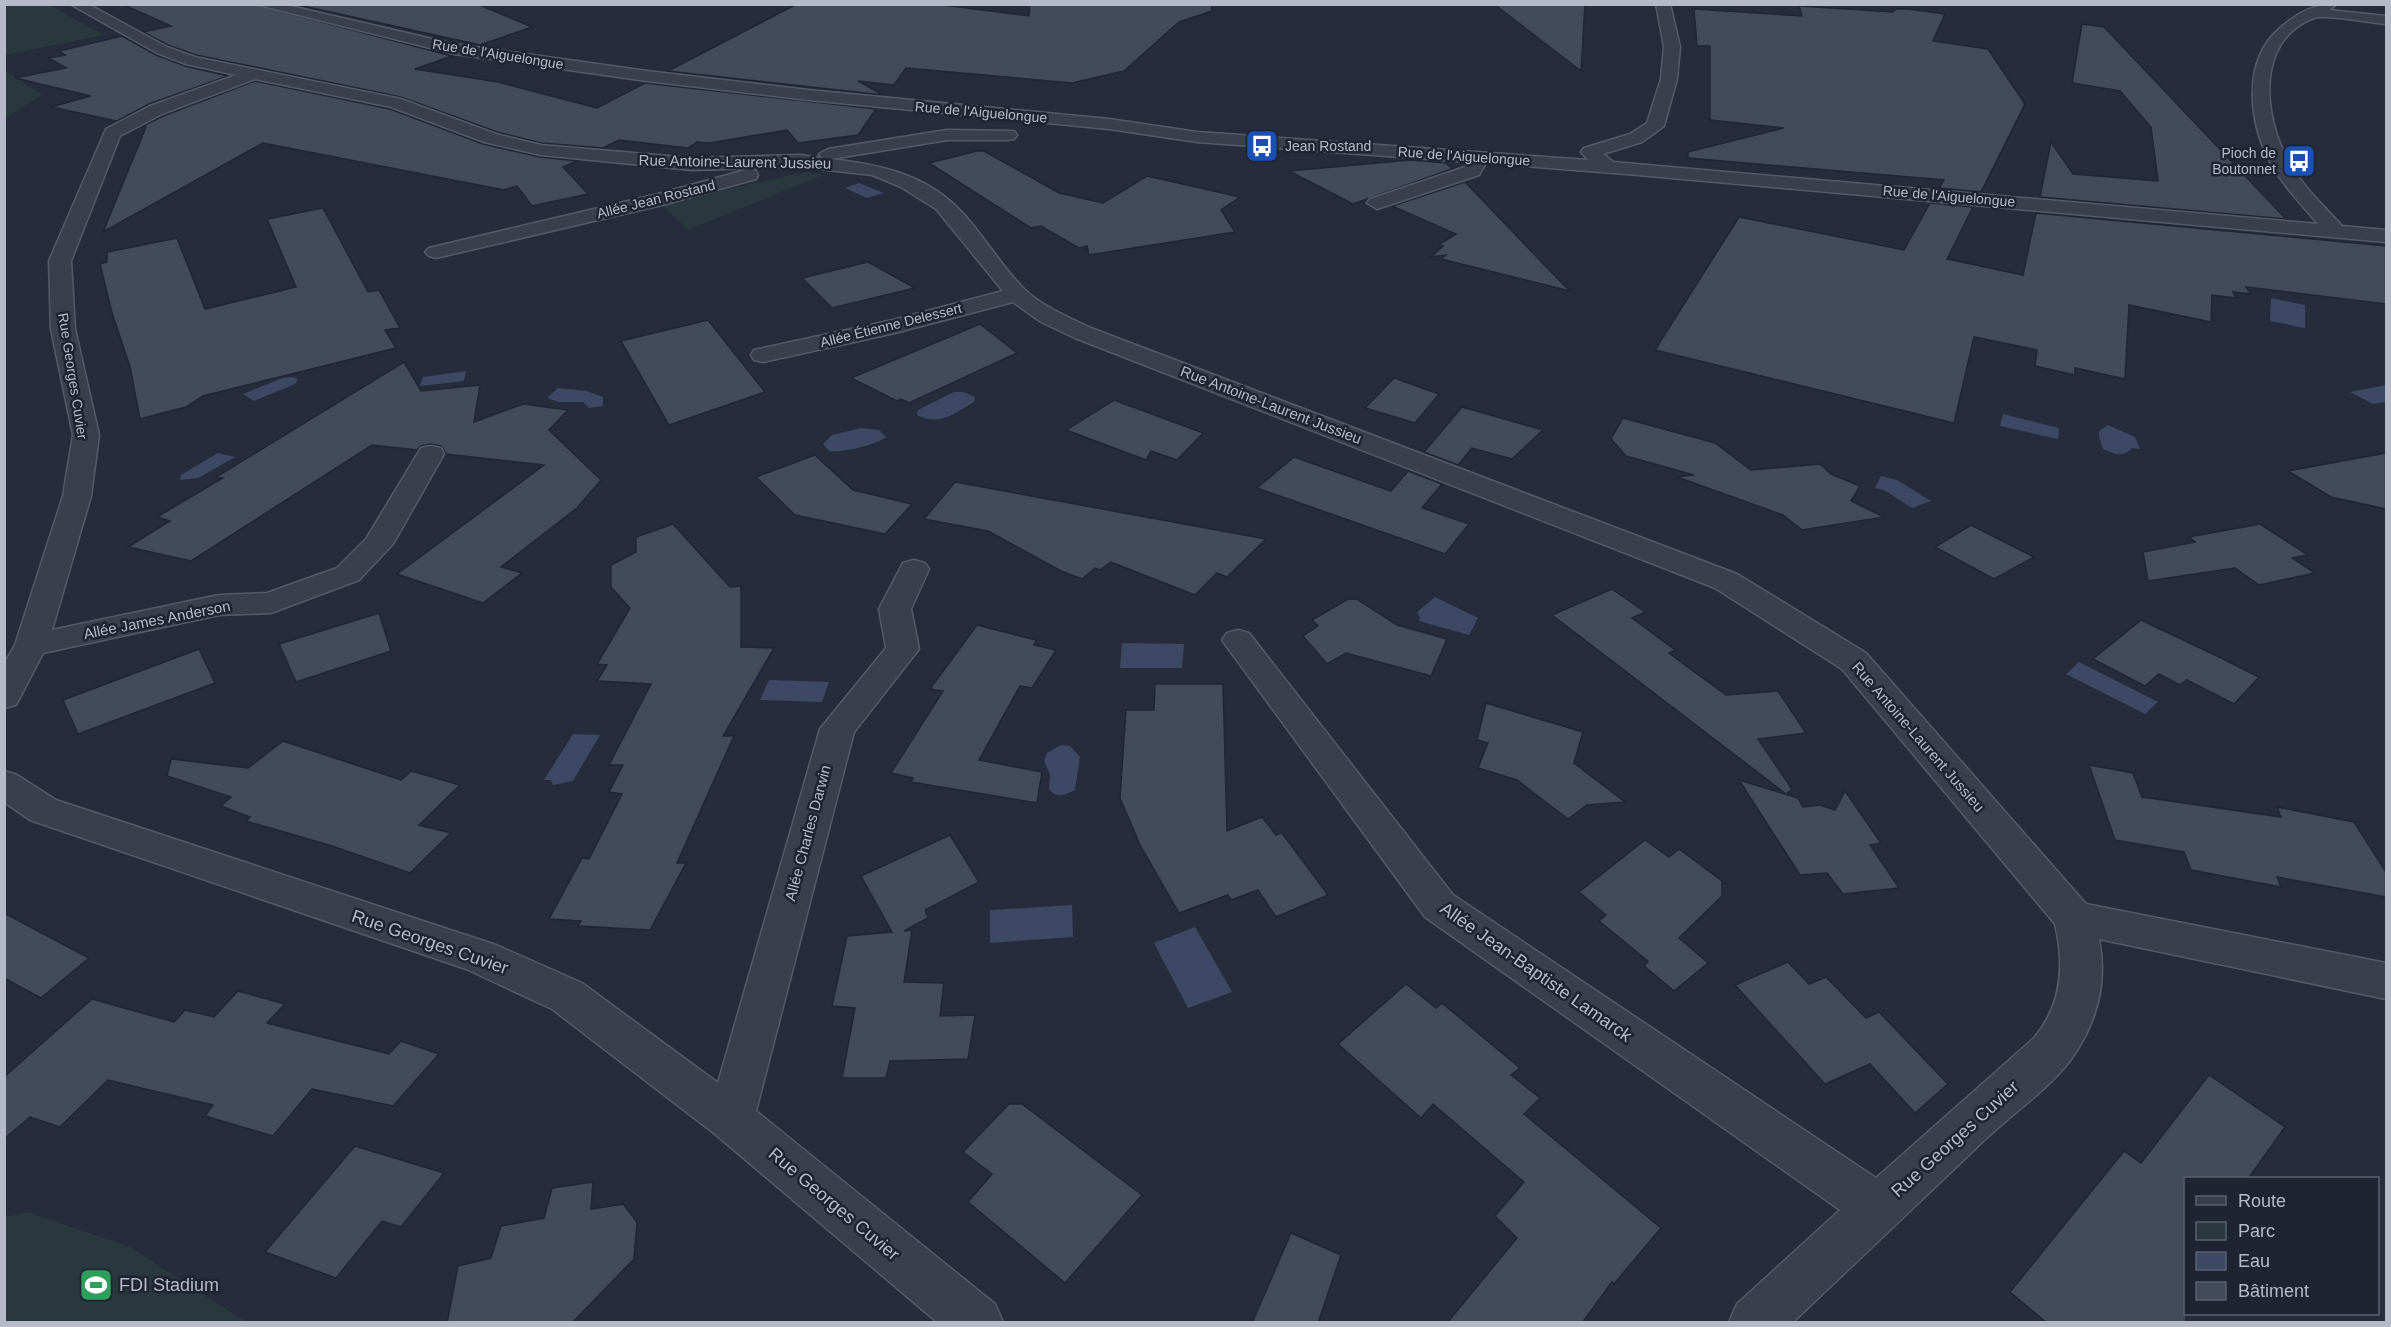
<svg xmlns="http://www.w3.org/2000/svg" width="2391" height="1327" font-family="Arial,sans-serif">
	<style>
		.green { fill: #28383d }
		.water { fill: #3d4864 }
		.building { fill: #424a5b; stroke: #212634; stroke-width: 1.5 }
		.lines { fill: none; stroke-linecap: round; stroke-linejoin: round }
		.street-casing { stroke: #555a68; stroke-width: 3 }
		.street { fill: #3a3f4d; fill-rule: evenodd }
		.labels { text-anchor: middle; stroke-width: 5; stroke-linejoin: round; paint-order: stroke }
		.far-street-label { font-size: 14px; fill: #b6bac8; stroke: #1f2432 }
		.far-poi-label { font-size: 14px; fill: #b6bac8; stroke: #1f2432; text-anchor: start }
		.street-label { font-size: 15px; fill: #b6bac8; stroke: #1f2432 }
		.near-street-label { font-size: 18px; fill: #b6bac8; stroke: #1f2432 }
		.near-poi-label { font-size: 18px; fill: #b6bac8; stroke: #1f2432; text-anchor: start }
	</style>
	<rect width="100%" height="100%" fill="#262c3c"/>
	<g class="green">
		<polygon points="5,4 49,5 104,35 5,55"/>
		<polygon points="5,70 42,95 5,118"/>
		<polygon points="805,172 823,175 688,230 661,204"/>
		<polygon points="28,1212 130,1247 246,1322 5,1322 5,1217"/>
	</g>
	<g class="water">
		<polygon points="859,183 884,193 867,198 845,188"/>
		<polygon points="2271,298 2305,305 2305,328 2270,321"/>
		<polygon points="466,371 464,381 420,386 423,377"/>
		<polygon points="292,377 298,379 295,384 254,401 243,394 283,378"/>
		<polygon points="2386,385 2386,402 2373,404 2350,392"/>
		<polygon points="558,388 586,391 603,397 603,406 589,408 583,402 559,402 547,398"/>
		<path d="M954,392H963L975,397L974,402C954,413 940,427 917,415L918,410Z"/>
		<polygon points="2003,414 2059,428 2058,439 2000,426"/>
		<path d="M2108,425L2135,437L2140,449L2132,448C2123,458 2114,454 2103,449L2099,437V431Z"/>
		<path d="M861,428L879,430L886,437C876,445 842,453 829,451L823,444L832,435Z"/>
		<polygon points="218,453 235,457 198,478 180,480 181,475"/>
		<polygon points="1881,476 1897,480 1931,501 1912,508 1884,490 1875,488"/>
		<polygon points="1435,597 1478,618 1469,635 1419,621 1420,617 1417,612"/>
		<polygon points="1122,643 1184,644 1182,668 1120,668"/>
		<polygon points="2079,662 2158,702 2145,714 2066,674"/>
		<polygon points="769,680 829,682 822,702 760,700"/>
		<polygon points="573,734 600,735 573,781 553,785 551,780 544,780"/>
		<path d="M1061,745L1070,746L1080,757L1075,790C1066,795 1056,799 1049,789L1050,775L1044,760L1047,753Z"/>
		<polygon points="1072,905 1073,937 990,943 990,910"/>
		<polygon points="1195,927 1232,992 1188,1008 1154,943"/>
	</g>
	<g class="building">
		<polygon points="122,4 253,4 452,56 415,69 498,82 597,108 645,83 876,109 858,135 798,143 787,130 710,143 697,142 688,148 619,140 603,148 541,143 497,132 401,97 196,55 168,45 143,32 171,26"/>
		<polygon points="294,4 477,4 532,27 480,45"/>
		<polygon points="797,4 935,4 1029,16 1030,4 1211,4 1212,11 1179,22 1124,71 1072,83 906,68 894,85 858,81 883,95 668,71"/>
		<polygon points="1494,4 1585,4 1581,71"/>
		<polygon points="1799,6 1893,12 1896,9 1908,9 1945,14 1933,41 1988,49 2025,104 1981,192 1939,188 1944,180 1688,158 1688,152 1784,128 1710,120 1710,46 1697,46 1694,9 1802,16"/>
		<polygon points="2082,24 2104,27 2286,219 2040,197 2051,142 2073,174 2158,181 2151,127 2120,91 2072,83"/>
		<polygon points="122,36 156,55 185,66 228,76 149,104 117,121 51,107 91,96 15,78 66,68 48,58 65,55 59,51"/>
		<polygon points="255,81 390,109 483,144 540,157 577,161 563,167 588,194 532,206 517,186 504,190 263,143 103,232 146,127 143,126 163,116"/>
		<polygon points="977,151 984,151 1059,193 1103,203 1147,176 1240,197 1221,210 1235,232 1089,255 1087,246 1079,248 1041,226 1031,228 929,163"/>
		<polygon points="1411,160 1446,163 1452,169 1353,204 1289,171"/>
		<polygon points="1465,182 1556,277 1570,291 1441,259 1446,255 1431,257 1443,246 1438,245 1456,234 1392,206"/>
		<polygon points="1930,203 1973,207 1947,259 2023,275 2036,213 2386,246 2386,304 2246,287 2251,294 2233,292 2236,298 2212,295 2211,322 2129,305 2125,379 2075,368 2075,375 2035,366 2037,350 1974,337 1954,423 1655,350 1739,217 1904,250"/>
		<polygon points="323,208 368,292 379,290 400,328 385,330 396,348 203,396 186,407 140,419 130,367 112,313 100,264 107,262 107,252 177,238 205,309 296,287 267,219"/>
		<polygon points="868,262 915,288 832,308 802,278"/>
		<polygon points="708,320 765,392 669,425 621,341"/>
		<polygon points="980,324 1017,353 909,403 901,399 897,401 851,378"/>
		<polygon points="404,362 421,391 480,385 474,422 523,404 568,410 549,430 601,480 577,508 501,567 522,573 483,603 397,574 544,465 446,454 441,446 431,444 421,446 417,450 372,445 191,561 128,547 170,521 157,517 223,478 216,477"/>
		<polygon points="1394,378 1439,394 1415,423 1365,408"/>
		<polygon points="1114,400 1203,433 1177,460 1151,451 1146,460 1066,430"/>
		<polygon points="1462,407 1543,430 1512,459 1472,448 1458,465 1424,452"/>
		<polygon points="1623,418 1715,443 1751,470 1820,464 1831,474 1860,486 1851,501 1884,517 1802,530 1783,515 1677,477 1694,475 1626,456 1611,439"/>
		<polygon points="2386,453 2386,509 2331,497 2288,471"/>
		<polygon points="815,455 853,490 912,504 885,534 795,515 756,477"/>
		<polygon points="1294,457 1391,491 1408,471 1442,484 1422,508 1469,524 1445,554 1257,488"/>
		<polygon points="955,482 1266,539 1227,577 1217,573 1195,595 1111,562 1100,570 1095,568 1082,579 1061,571 988,531 924,519"/>
		<polygon points="673,524 730,587 741,586 741,647 774,648 723,736 734,736 677,863 686,863 650,930 578,926 581,921 549,919 582,858 589,859 622,794 609,792 623,765 609,765 651,684 597,681 607,665 597,664 630,608 611,587 611,565 636,552 636,537"/>
		<polygon points="2260,524 2308,555 2292,558 2315,573 2259,585 2235,568 2148,581 2143,552 2195,542 2189,537"/>
		<polygon points="1971,525 2034,557 1994,579 1935,547"/>
		<polygon points="1612,589 1645,612 1632,618 1675,650 1669,653 1726,695 1778,691 1806,733 1758,739 1792,789 1786,794 1552,615"/>
		<polygon points="1348,599 1357,599 1397,625 1447,639 1431,676 1346,653 1327,664 1303,636 1318,626 1312,620"/>
		<polygon points="379,613 391,651 296,682 279,644"/>
		<polygon points="2141,620 2215,655 2259,677 2234,704 2187,680 2180,685 2159,674 2145,686 2093,659"/>
		<polygon points="977,625 1036,640 1034,645 1056,650 1032,688 1020,686 979,760 1042,772 1037,803 911,782 913,778 891,773 943,691 930,689"/>
		<polygon points="199,649 215,683 78,734 63,700"/>
		<polygon points="1155,684 1223,684 1227,831 1262,817 1276,835 1282,833 1328,895 1276,917 1258,890 1231,900 1228,895 1179,913 1140,845 1120,798 1126,710 1154,710"/>
		<polygon points="1486,703 1583,732 1574,763 1625,802 1587,805 1568,819 1517,780 1478,768 1488,743 1477,740"/>
		<polygon points="283,741 401,780 411,771 460,785 419,825 451,833 410,873 332,846 246,821 250,817 221,806 231,797 167,776 171,759 248,768"/>
		<polygon points="2089,765 2133,773 2142,797 2281,817 2277,807 2354,822 2386,872 2386,897 2277,877 2281,887 2191,870 2184,852 2115,840"/>
		<polygon points="1739,780 1798,798 1803,807 1820,805 1835,810 1845,791 1881,843 1870,845 1899,888 1843,894 1827,873 1800,875"/>
		<polygon points="950,835 979,882 925,910 928,918 904,931 912,930 904,982 944,983 940,1016 975,1015 968,1059 890,1061 886,1078 842,1078 855,1008 832,1006 847,936 892,932 861,876"/>
		<polygon points="1645,840 1669,857 1679,849 1722,881 1722,896 1679,938 1708,963 1674,991 1644,966 1648,961 1599,921 1606,915 1579,892"/>
		<polygon points="4,913 89,958 41,998 4,978"/>
		<polygon points="1788,962 1809,984 1826,977 1866,1018 1879,1012 1948,1084 1915,1113 1870,1064 1825,1084 1735,985"/>
		<polygon points="1406,984 1436,1008 1442,1003 1520,1068 1511,1075 1540,1098 1524,1114 1661,1228 1614,1284 1612,1282 1582,1323 1447,1323 1517,1238 1495,1216 1524,1182 1433,1104 1421,1118 1338,1044"/>
		<polygon points="238,991 285,1004 267,1023 389,1054 401,1041 439,1054 393,1106 312,1089 273,1136 205,1116 213,1105 108,1080 60,1127 30,1117 4,1139 4,1077 92,999 174,1022 185,1010 214,1017"/>
		<polygon points="2209,1075 2285,1127 2248,1179 2186,1179 2186,1323 2047,1323 2010,1292 2124,1151 2141,1163"/>
		<polygon points="1009,1104 1022,1104 1142,1195 1065,1283 968,1202 992,1174 963,1152"/>
		<polygon points="355,1146 444,1173 401,1227 382,1221 336,1278 265,1252"/>
		<polygon points="593,1182 591,1209 623,1204 637,1222 634,1259 572,1323 447,1323 458,1266 491,1258 501,1226 544,1218 552,1188"/>
		<polygon points="1291,1233 1341,1255 1318,1323 1252,1323"/>
	</g>
	<g class="lines">
		<defs>
			<g id="street">
				<path d="M70,4H88L167,47L195,57L401,99L496,134L541,145L692,158L801,155L822,158L819,154L828,149L947,130L1014,131L1017,135L1014,139L1008,140H947L831,159C873,164 917,172 950,201C979,226 997,262 1024,289C1043,307 1068,317 1091,328L1737,574L1866,653L2086,904L2386,963V999L2099,939C2107,979 2098,1018 2076,1052C2055,1085 2019,1108 1991,1134C1924,1197 1859,1260 1793,1322H1729L1737,1304L1840,1210L1425,917L1222,640L1227,633L1238,630L1249,633L1453,895L1876,1178L2034,1038C2062,1005 2065,966 2055,924L1842,669L1715,588L1075,338L1041,322L1013,302L895,333L763,362L754,360L751,355L754,350L893,320L1003,291L936,209L901,187L872,175L801,167L692,170L541,155L484,142L391,107L255,79L162,114L120,136L71,261L75,329L99,435L91,496L52,630L219,595L267,593L337,568L366,539L421,448L431,446L441,448L444,454L393,544L359,580L271,613L219,615L43,653L16,705L4,708V664L15,645L63,496L73,435L51,329L49,261L106,129L150,106L236,75L186,64L157,53Z"/>
				<path d="M255,4H282L454,44L647,71L808,90L1109,119L1197,132L1588,160L1581,152L1584,148L1630,134L1647,123L1661,79L1664,47L1656,4H1670L1680,47L1677,79L1664,126L1642,142L1603,154L1613,162L2318,224C2301,204 2282,184 2270,162C2249,122 2242,61 2279,29C2297,13 2313,4 2337,4L2329,10L2386,16V24C2372,23 2324,14 2314,18C2254,40 2264,119 2289,162C2302,186 2324,206 2342,226L2386,230V242L1638,175L1486,163L1479,175L1377,209L1367,203L1370,199L1465,167L1468,162L1197,142L1109,129L808,100L647,81L454,54Z"/>
				<polygon points="749,169 756,171 758,175 756,179 662,205 436,258 429,256 425,252 429,248 658,194"/>
				<polygon points="914,560 925,563 929,569 911,609 919,649 854,732 756,1111 995,1304 1003,1322 937,1322 715,1134 552,1009 466,969 30,820 4,802 4,771 17,775 56,800 496,945 582,983 718,1083 820,729 886,648 879,609 903,563"/>
			</g>
		</defs>
		<use href="#street" class="street-casing"/>
		<use href="#street" class="street"/>
	</g>
	<defs>
		<symbol id="bus-square" viewBox="-11 -11 22 22"><rect x="-9" y="-9" width="18" height="18" rx="4" fill="#1a4fb4" stroke="#1f2432"/><path d="M-5-6H5V4H4V6H2V4H-2V6H-4V4H-5ZM-3.5-4V0h7V-4ZM-3.5 1.2v1.5H-2V1.2ZM2 1.2v1.5H3.5V1.2Z" fill="#fff"/></symbol>
		<symbol id="stadium-square" viewBox="-11 -11 22 22"><rect x="-9" y="-9" width="18" height="18" rx="4" fill="#2e9e5b" stroke="#1f2432"/><path d="M0-5a6.5 5 0 1 0 0 10a6.5 5 0 1 0 0-10ZM-3.5-1.8h7v3.6h-7Z" fill="#fff"/></symbol>
	</defs>
	<g fill-rule="evenodd">
		<use href="#bus-square" x="1243" y="127" width="38" height="38"/>
		<use href="#bus-square" x="2280" y="142" width="38" height="38"/>
		<use href="#stadium-square" x="77" y="1266" width="38" height="38"/>
	</g>
	<g class="labels">
		<g class="far-street-label">
			<text transform="translate(498 54) rotate(9)" y="5">Rue de l'Aiguelongue</text>
			<text transform="translate(981 112) rotate(5)" y="5">Rue de l'Aiguelongue</text>
			<text transform="translate(1464 156) rotate(4)" y="5">Rue de l'Aiguelongue</text>
			<text transform="translate(1949 196) rotate(5)" y="5">Rue de l'Aiguelongue</text>
			<text transform="translate(656 199) rotate(-14)" y="5">Allée Jean Rostand</text>
			<text transform="translate(891 325) rotate(-14)" y="5">Allée Étienne Delessert</text>
			<text transform="translate(73 376) rotate(81)" y="5">Rue Georges Cuvier</text>
		</g>
		<g class="far-poi-label">
			<text x="1285" y="151">Jean Rostand</text>
			<text x="2276" y="158" text-anchor="end">Pioch de<tspan x="2276" dy="16">Boutonnet</tspan></text>
		</g>
		<g class="street-label">
			<text transform="translate(735 162) rotate(1)" y="5">Rue Antoine-Laurent Jussieu</text>
			<text transform="translate(1271 405) rotate(21)" y="5">Rue Antoine-Laurent Jussieu</text>
			<text transform="translate(157 620) rotate(-11)" y="5">Allée James Anderson</text>
			<text transform="translate(1918 737) rotate(49)" y="5">Rue Antoine-Laurent Jussieu</text>
			<text transform="translate(808 833) rotate(-75)" y="5">Allée Charles Darwin</text>
		</g>
		<g class="near-street-label">
			<text transform="translate(430 942) rotate(19)" y="6">Rue Georges Cuvier</text>
			<text transform="translate(1536 972) rotate(35)" y="6">Allée Jean-Baptiste Lamarck</text>
			<text transform="translate(1955 1139) rotate(-42)" y="6">Rue Georges Cuvier</text>
			<text transform="translate(834 1204) rotate(40)" y="6">Rue Georges Cuvier</text>
		</g>
		<g class="near-poi-label">
			<text x="119" y="1291">FDI Stadium</text>
		</g>
	</g>
	<rect width="2391" height="1327" fill="none" stroke="#b6bac8" stroke-width="12"/>
	<rect x="2184" y="1177" width="195" height="138" fill="#1f2432" stroke="#5b606e" stroke-width="1.5"/>
	<rect x="2196" y="1196" width="30" height="9" fill="#3a3f4d" stroke="#5b606e" stroke-width="1.5"/>
	<text x="2238" y="1207" font-size="18" fill="#b6bac8">Route</text>
	<rect x="2196" y="1222" width="30" height="18" fill="#28383d" stroke="#5b606e" stroke-width="1.5"/>
	<text x="2238" y="1237" font-size="18" fill="#b6bac8">Parc</text>
	<rect x="2196" y="1252" width="30" height="18" fill="#3d4864" stroke="#5b606e" stroke-width="1.5"/>
	<text x="2238" y="1267" font-size="18" fill="#b6bac8">Eau</text>
	<rect x="2196" y="1282" width="30" height="18" fill="#424a5b" stroke="#5b606e" stroke-width="1.5"/>
	<text x="2238" y="1297" font-size="18" fill="#b6bac8">Bâtiment</text>
</svg>
